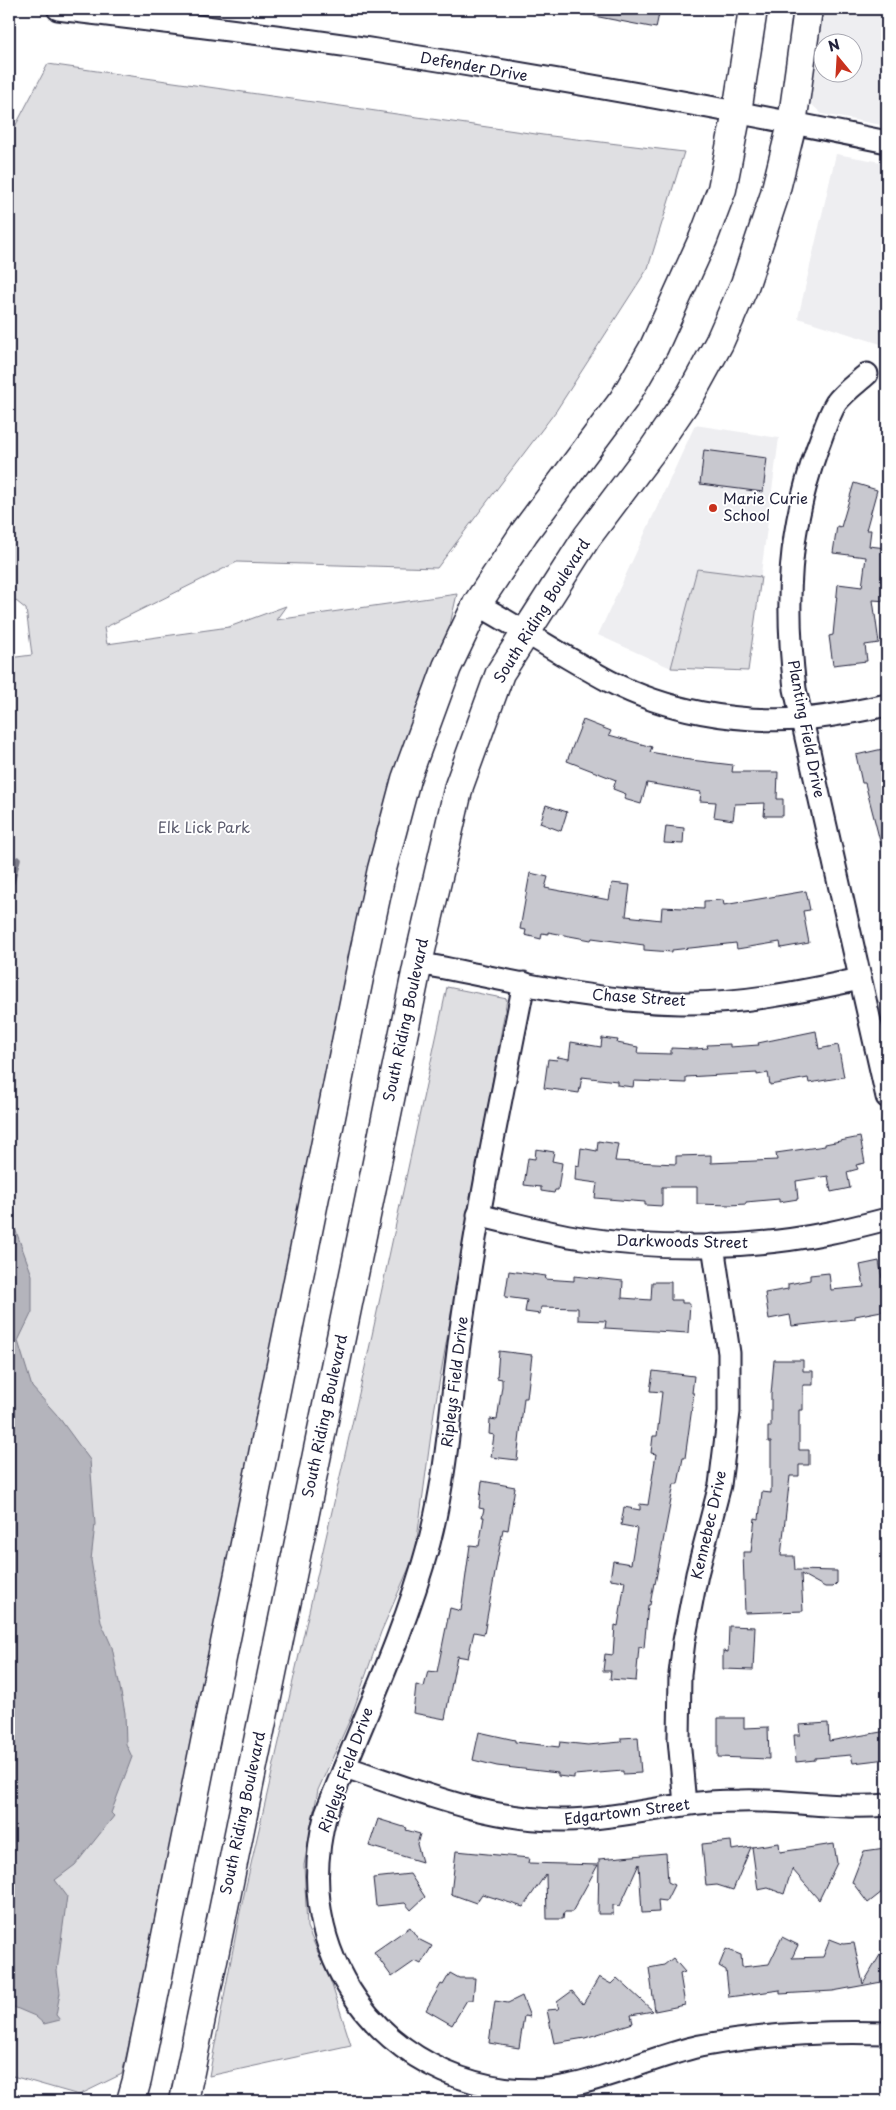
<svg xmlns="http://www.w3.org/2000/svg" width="896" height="2110" font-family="'Playpen Sans',sans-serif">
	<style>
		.built { fill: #eeeef1; fill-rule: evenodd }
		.green { fill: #dfdfe2; stroke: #80808e }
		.water { fill: #b4b4bc; stroke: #7a7a88 }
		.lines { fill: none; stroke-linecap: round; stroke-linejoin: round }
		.stream { stroke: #7a7a88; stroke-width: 5.5 }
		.building { fill: #c8c8cf; stroke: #22223b }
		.minor-casing { stroke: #22223b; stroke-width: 25 }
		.tertiary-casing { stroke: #22223b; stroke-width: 31 }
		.minor { stroke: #fff; stroke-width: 21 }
		.tertiary { stroke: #fff; stroke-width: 28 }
		.poi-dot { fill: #c8321e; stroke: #fff; stroke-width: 2 }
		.labels { text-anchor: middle; stroke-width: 4; stroke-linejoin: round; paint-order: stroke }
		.street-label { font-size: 15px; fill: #22223b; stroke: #fff }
		.poi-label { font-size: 15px; fill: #22223b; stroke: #fff; text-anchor: start }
		.park-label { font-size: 15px; fill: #5b5b6d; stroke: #fff }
	</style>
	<rect width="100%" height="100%" fill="#fff"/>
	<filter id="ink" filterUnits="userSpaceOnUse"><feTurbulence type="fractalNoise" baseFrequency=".02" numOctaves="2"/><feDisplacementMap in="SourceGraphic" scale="10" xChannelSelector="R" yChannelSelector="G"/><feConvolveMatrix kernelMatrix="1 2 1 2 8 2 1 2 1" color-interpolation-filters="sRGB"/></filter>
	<g filter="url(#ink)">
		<g class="built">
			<path d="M823,9H887V126L822,114L808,101ZM824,42H854V72H824Z"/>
			<polygon points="836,154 887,163 887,346 798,318"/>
			<polygon points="695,425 779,438 748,671 671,668 598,635"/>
		</g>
		<g class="green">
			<polygon points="48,64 543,135 684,152 648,268 556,411 437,568 237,562 104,628 107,644 229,627 286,606 276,620 457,594 122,2074 79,2095 9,2075 9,658 32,655 26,609 11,597 12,616 9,618 9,138"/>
			<polygon points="697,569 761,577 748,671 671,668"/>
			<polygon points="447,987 507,999 434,1412 415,1554 381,1632 351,1717 318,1790 304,1865 307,1927 331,1982 351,2045 209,2076 240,1912 366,1363"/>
		</g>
		<polygon class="water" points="9,1212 32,1275 32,1312 18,1341 32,1387 57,1415 90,1460 95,1524 91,1560 101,1622 112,1647 125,1713 126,1744 132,1757 111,1813 114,1816 75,1865 55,1880 67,1896 57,1971 60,1993 56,2015 60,2020 44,2024 35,2016 9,2005"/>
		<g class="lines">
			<polyline class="stream" points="9,886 12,882 18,859"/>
		</g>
		<g class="building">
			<polygon points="594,9 660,9 656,28 594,16"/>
			<polygon points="704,450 767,458 763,492 700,484"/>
			<polygon points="854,483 877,490 866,530 871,530 869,546 886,548 881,582 887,583 887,601 873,600 879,643 865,645 867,661 833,665 829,636 833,635 838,584 862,587 866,557 833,553 837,526 841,527"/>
			<polygon points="583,720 611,731 609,735 652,747 650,752 683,758 682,759 733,765 732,772 778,772 777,799 783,799 783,816 764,816 765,803 735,804 733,820 714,817 716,802 700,801 701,792 647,783 641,804 624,799 626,794 613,789 616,780 567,761"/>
			<polygon points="887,748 887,848 882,849 865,783 862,783 856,755"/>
			<polygon points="546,805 567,812 561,831 540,823"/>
			<polygon points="666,826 684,828 683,844 664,843"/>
			<polygon points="530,873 548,877 545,888 609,900 612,883 630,885 626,916 661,920 662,907 704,909 704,901 723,900 724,905 806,891 810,910 803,911 809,943 781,948 780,942 737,949 736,943 672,950 672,952 644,950 644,945 592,938 591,940 548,932 548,934 542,933 541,939 525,935 526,930 520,929"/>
			<polygon points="816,1031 819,1049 838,1045 844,1077 809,1083 808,1078 770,1085 768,1073 757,1075 757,1073 686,1077 686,1083 634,1081 633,1087 617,1085 617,1081 582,1077 579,1093 544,1088 548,1059 557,1060 558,1057 569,1059 571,1042 601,1047 602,1038 618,1040 617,1043 638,1047 637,1053 671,1054 671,1048 694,1049 708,1048 707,1045 730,1044 730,1047 759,1045 758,1043"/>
			<polygon points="860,1137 865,1163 856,1165 858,1169 847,1172 850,1188 831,1192 828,1176 796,1181 798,1199 779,1202 779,1199 746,1202 746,1204 730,1205 697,1204 697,1187 662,1187 662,1206 645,1205 645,1202 595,1198 597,1183 575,1180 576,1165 579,1166 581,1148 597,1151 598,1141 618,1144 615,1161 676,1164 676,1156 711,1155 711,1163 777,1160 776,1153 825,1146 825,1144"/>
			<polygon points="536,1149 554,1152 552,1161 562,1163 558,1190 555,1190 554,1193 541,1191 541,1187 524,1185 528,1158 535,1159"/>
			<polygon points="879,1261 882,1278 887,1277 887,1310 855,1316 855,1319 792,1326 790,1315 769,1319 765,1293 788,1289 788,1284 810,1280 810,1275 829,1273 831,1290 864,1287 860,1265"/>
			<polygon points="509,1271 546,1276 545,1279 574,1281 574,1276 623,1281 622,1298 651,1300 652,1282 671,1282 671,1300 682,1300 682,1303 690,1303 688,1333 605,1328 606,1321 578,1320 578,1308 541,1307 540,1314 525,1312 527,1300 505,1297"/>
			<polygon points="499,1351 532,1355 527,1398 524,1398 517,1460 491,1457 494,1435 489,1434 490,1419 497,1420 502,1386 502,1379 497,1378"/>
			<polygon points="774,1360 803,1360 803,1371 813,1371 813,1385 803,1385 803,1410 799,1410 799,1450 809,1450 809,1465 799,1465 799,1476 790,1476 781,1556 794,1556 795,1570 837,1571 837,1583 833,1587 825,1587 801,1574 803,1611 745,1613 743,1552 751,1552 755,1518 759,1519 762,1492 771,1493 771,1442 768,1442 768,1427 771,1427 771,1395"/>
			<polygon points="653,1371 694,1376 692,1393 694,1393 685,1458 683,1458 678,1484 674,1484 655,1584 654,1583 650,1605 648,1605 644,1648 639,1647 636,1681 610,1679 611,1671 603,1671 605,1654 613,1655 615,1625 618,1626 625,1581 610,1579 613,1561 631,1564 637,1528 621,1525 624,1507 640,1510 640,1504 648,1505 656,1454 651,1453 653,1436 657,1436 662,1392 650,1391"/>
			<polygon points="482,1481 515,1487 508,1530 503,1529 484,1634 474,1632 468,1658 457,1656 445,1719 413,1713 416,1685 424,1687 428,1671 437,1672 450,1608 461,1611 470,1545 479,1546 484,1517 482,1517 484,1509 479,1508"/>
			<polygon points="729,1626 755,1627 753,1670 723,1669 723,1651 728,1652"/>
			<polygon points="718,1718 744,1718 744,1728 768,1727 769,1759 718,1757"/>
			<polygon points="828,1723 829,1741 887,1731 887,1759 853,1763 851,1755 815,1758 815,1760 796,1762 794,1735 800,1735 799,1725"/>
			<polygon points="479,1732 515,1740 515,1742 559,1747 560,1742 588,1745 621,1742 621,1738 638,1737 641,1773 623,1774 623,1771 574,1775 574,1778 558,1776 558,1773 497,1766 473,1760"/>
			<polygon points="378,1819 407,1828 406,1830 420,1834 417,1844 422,1862 369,1846"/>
			<polygon points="731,1841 732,1850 751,1847 733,1890 717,1885 706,1886 702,1844"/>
			<polygon points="779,1843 780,1852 834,1844 837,1863 819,1900 792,1869 784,1894 768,1888 758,1890 752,1847"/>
			<polygon points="885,1848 887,1891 882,1892 868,1903 852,1882 864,1851"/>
			<polygon points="456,1851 529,1858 528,1863 598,1865 572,1912 564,1912 563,1919 547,1919 546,1874 523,1907 482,1894 476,1903 451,1894"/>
			<polygon points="666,1853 668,1882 674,1885 666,1901 658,1900 659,1912 642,1913 639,1864 620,1906 613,1905 613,1914 598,1914 599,1859"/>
			<polygon points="410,1874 425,1897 411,1910 405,1903 376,1906 373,1878"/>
			<polygon points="410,1927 418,1939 432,1946 421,1964 415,1961 392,1977 374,1952"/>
			<polygon points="782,1937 798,1945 792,1958 823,1957 830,1939 843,1944 854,1943 863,1984 887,1943 887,1981 833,1991 780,1994 780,1990 729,1997 726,1970 719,1966 726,1949 741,1955 742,1967 769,1964"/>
			<polygon points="673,1958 685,1972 680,1974 685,2005 655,2011 649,1968 664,1965"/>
			<polygon points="450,1973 459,1978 475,1978 473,2000 467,2000 452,2025 426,2010 441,1984 443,1985"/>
			<polygon points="599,1977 611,1984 617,1978 653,2011 631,2015 633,2023 585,2038 554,2043 547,2010 559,2009 557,2002 572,1991 583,2004"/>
			<polygon points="522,1996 530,2017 524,2016 519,2048 489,2043 495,2001 508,2003"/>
		</g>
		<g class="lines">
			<defs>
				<g id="minor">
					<path d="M58,9C164,22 270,34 376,50C547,77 718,107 887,142"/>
					<path d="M867,374C857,383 844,392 836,403C828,416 823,434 817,449C788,531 785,603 795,689L887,1097"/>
					<path d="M477,604C522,629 564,657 609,681C666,711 736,723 801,719C830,717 859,711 887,705"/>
					<path d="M418,963C504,979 592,1002 680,1003C741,1004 800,992 860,979"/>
					<path d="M524,983C502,1095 478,1208 462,1322C451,1396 448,1471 429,1543C404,1636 361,1724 326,1813C310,1874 316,1936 350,1990C394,2062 485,2103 568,2086C613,2077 655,2056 700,2046C763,2034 824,2031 887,2033"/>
					<path d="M478,1215C512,1223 547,1233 582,1238C662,1250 748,1249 828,1233C848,1229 868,1224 887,1219"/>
					<path d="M345,1767C417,1791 490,1822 567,1820C607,1819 645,1810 684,1805C702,1802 721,1801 740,1801C789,1799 838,1810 887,1805"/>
					<polyline points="685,1804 679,1739 680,1674 684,1641 697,1574 720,1485 729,1412 729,1353 713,1245"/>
				</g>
				<g id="tertiary">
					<polyline points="131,2101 137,2080 364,953 382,869 406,779 447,667 477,604 524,533 624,399 654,347 703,239 722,189 737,112 753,9"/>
					<polyline points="184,2101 418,963 459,786 500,673 587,537 654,448 691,394 719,343 745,284 774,197 792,124 808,9"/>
				</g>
			</defs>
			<use href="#minor" class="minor-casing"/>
			<use href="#tertiary" class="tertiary-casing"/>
			<use href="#minor" class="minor"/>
			<use href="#tertiary" class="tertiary"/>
		</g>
	</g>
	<circle class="poi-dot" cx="713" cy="508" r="5"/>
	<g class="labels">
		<g class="street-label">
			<text transform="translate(474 67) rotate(10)" y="5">Defender Drive</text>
			<text transform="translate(542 611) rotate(-58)" y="5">South Riding Boulevard</text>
			<text transform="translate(806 729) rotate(79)" y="5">Planting Field Drive</text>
			<text transform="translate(639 998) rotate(4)" y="5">Chase Street</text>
			<text transform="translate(406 1020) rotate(-78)" y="5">South Riding Boulevard</text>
			<text transform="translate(682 1242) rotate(1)" y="5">Darkwoods Street</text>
			<text transform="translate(455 1382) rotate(-83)" y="5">Ripleys Field Drive</text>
			<text transform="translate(325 1416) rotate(-78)" y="5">South Riding Boulevard</text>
			<text transform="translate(709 1525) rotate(-77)" y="5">Kennebec Drive</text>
			<text transform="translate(346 1770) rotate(-70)" y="5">Ripleys Field Drive</text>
			<text transform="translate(627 1812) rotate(-7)" y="5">Edgartown Street</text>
			<text transform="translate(243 1813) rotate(-78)" y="5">South Riding Boulevard</text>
		</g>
		<g class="poi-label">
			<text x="723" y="504">Marie Curie<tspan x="723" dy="17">School</tspan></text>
		</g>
		<g class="park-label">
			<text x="204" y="833">Elk Lick Park</text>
		</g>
	</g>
	<rect width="896" height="2110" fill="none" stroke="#fff" stroke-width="30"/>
	<rect x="15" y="15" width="866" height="2080" fill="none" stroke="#22223b" stroke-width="2" filter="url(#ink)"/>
	<g transform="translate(838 58) rotate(342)"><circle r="24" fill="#ffffff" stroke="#a7a7b1"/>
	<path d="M0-4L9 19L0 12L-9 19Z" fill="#c8321e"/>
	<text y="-8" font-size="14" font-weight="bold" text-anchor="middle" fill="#22223b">N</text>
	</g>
</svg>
